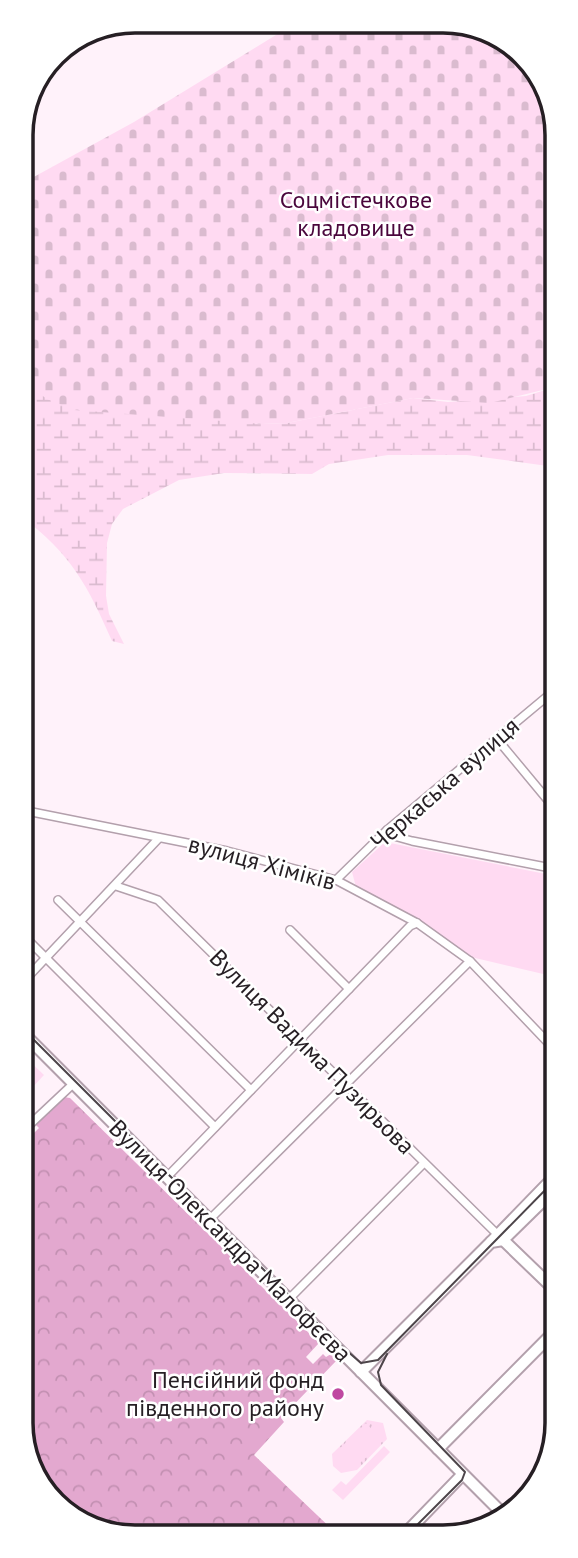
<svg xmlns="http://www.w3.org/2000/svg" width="578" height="1558" font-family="'PT Sans',sans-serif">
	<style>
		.grass { fill: url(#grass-tufts) }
		.forest { fill: url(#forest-crowns) }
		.wetland { fill: url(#wetland-marsh) }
		.cemetery { fill: url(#cemetery-stones) }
		.garden { fill: #ffdaf2 }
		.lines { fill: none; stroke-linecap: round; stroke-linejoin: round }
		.street-casing { stroke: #b3a0ac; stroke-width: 10 }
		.secondary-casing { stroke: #b3a0ac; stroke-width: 14 }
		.street { stroke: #fff; stroke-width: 7 }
		.secondary { stroke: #fff; stroke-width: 10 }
		.tram { stroke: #4d454a; stroke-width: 2 }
		.poi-dot { fill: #bf49a1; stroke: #fff; stroke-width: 2.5 }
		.labels { text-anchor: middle; stroke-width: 5; stroke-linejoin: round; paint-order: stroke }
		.park-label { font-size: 24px; fill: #4a063c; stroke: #fff }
		.street-label { font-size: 24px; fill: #261f24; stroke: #fff }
		.poi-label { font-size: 24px; fill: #261f24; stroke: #fff; text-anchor: end }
		.rim { fill: none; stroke: #261f24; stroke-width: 3.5 }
	</style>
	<defs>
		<pattern id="grass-tufts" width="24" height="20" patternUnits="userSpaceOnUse" patternTransform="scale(1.75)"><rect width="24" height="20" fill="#ffdaf2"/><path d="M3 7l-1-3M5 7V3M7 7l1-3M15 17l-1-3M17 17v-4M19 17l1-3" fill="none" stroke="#dabbcf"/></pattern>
		<pattern id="forest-crowns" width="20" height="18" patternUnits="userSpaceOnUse" patternTransform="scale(1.75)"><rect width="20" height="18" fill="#e3a8cf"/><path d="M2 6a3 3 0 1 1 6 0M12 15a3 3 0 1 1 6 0" fill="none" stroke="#c390b2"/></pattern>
		<pattern id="wetland-marsh" width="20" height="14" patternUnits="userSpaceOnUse" patternTransform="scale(1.75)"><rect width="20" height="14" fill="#ffdaf2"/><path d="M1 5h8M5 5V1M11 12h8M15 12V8" fill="none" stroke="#dabbcf"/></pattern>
		<pattern id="cemetery-stones" width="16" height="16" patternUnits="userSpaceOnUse" patternTransform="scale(1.75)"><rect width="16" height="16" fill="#ffdaf2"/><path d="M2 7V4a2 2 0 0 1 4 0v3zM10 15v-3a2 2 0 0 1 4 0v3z" fill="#dabbcf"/></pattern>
	</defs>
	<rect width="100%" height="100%" fill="#fff2fa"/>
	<polygon class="grass" points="367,1420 383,1423 387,1439 357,1470 341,1473 333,1466 332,1454"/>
	<polygon class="forest" points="63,1097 70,1098 319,1343 306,1357 313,1364 323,1354 326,1357 331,1354 337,1360 281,1418 284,1422 254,1455 338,1535 113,1535 54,1503 23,1445 23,1144 39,1128 35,1124"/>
	<path class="wetland" d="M22,381L48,399L262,424L287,423L413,398L448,402L526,396L555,387V467L467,455H388L329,464L312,474L224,473L179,480L123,509L112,524L107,543L106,596L109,614L124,644L112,641C88,586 71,554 22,517Z"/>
	<polygon class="cemetery" points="297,22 465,23 524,55 555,113 555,387 490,403 413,398 287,423 262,424 74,410 47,399 22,381 21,184 134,122"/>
	<g class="garden">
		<polygon points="385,842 556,876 556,977 471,957 435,931 356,887 352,872"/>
		<polygon points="23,1055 44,1075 31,1089 23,1082"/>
		<polygon points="366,1423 383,1441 353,1470 336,1452"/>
		<polygon points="384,1446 390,1452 343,1500 332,1490 341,1481 346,1485"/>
	</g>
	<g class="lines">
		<defs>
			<g id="street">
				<polyline points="497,739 556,810"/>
				<polyline points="22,810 227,851 336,880 417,923 470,961 556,1051"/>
				<polyline points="387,830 394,836 412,841 556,869"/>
				<polyline points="336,880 387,830 556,689"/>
				<polyline points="116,886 158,900 498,1235"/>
				<polyline points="58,900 251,1090"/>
				<polyline points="290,930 349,989"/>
				<polyline points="23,935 215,1127"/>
				<polyline points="23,982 159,838"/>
				<polyline points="23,1131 73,1084"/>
				<polyline points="167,1177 410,926 417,923"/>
				<polyline points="210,1219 470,961"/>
				<polyline points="288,1300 424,1163"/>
			</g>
			<g id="secondary">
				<polyline points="23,1033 502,1513"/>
				<polyline points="499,1236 557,1292"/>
				<polyline points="505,1238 556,1188"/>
				<polyline points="491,1242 556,1175"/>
				<polyline points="361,1372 491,1242 503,1240"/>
				<polyline points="438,1449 557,1329"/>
				<polyline points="404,1535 462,1475"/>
			</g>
		</defs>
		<use href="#street" class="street-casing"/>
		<use href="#secondary" class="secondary-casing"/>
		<use href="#street" class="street"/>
		<use href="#secondary" class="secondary"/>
		<g class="tram">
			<polyline points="23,1029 331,1337 361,1363 378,1360 556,1179"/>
			<polyline points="387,1354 378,1372 381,1385 465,1472 462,1480 407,1535"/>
		</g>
	</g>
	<circle class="poi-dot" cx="338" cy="1394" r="7"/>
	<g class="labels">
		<g class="park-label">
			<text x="356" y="208">Соцмістечкове<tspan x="356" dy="28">кладовище</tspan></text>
		</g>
		<g class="street-label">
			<text transform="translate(445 784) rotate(-41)" y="8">Черкаська вулиця</text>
			<text transform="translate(262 863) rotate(15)" y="8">вулиця Хіміків</text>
			<text transform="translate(312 1052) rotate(45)" y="8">Вулиця Вадима Пузирьова</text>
			<text transform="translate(230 1241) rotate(45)" y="8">Вулиця Олександра Малофєєва</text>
		</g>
		<g class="poi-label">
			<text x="324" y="1388">Пенсійний фонд<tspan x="324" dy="28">південного району</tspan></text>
		</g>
	</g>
	<path d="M0 0H578V1558H0ZM135 33H443A102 102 0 0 1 545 135V1423A102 102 0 0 1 443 1525H135A102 102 0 0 1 33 1423V135A102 102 0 0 1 135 33Z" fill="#fff" fill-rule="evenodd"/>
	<path class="rim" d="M135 33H443A102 102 0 0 1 545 135V1423A102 102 0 0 1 443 1525H135A102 102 0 0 1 33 1423V135A102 102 0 0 1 135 33Z"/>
</svg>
